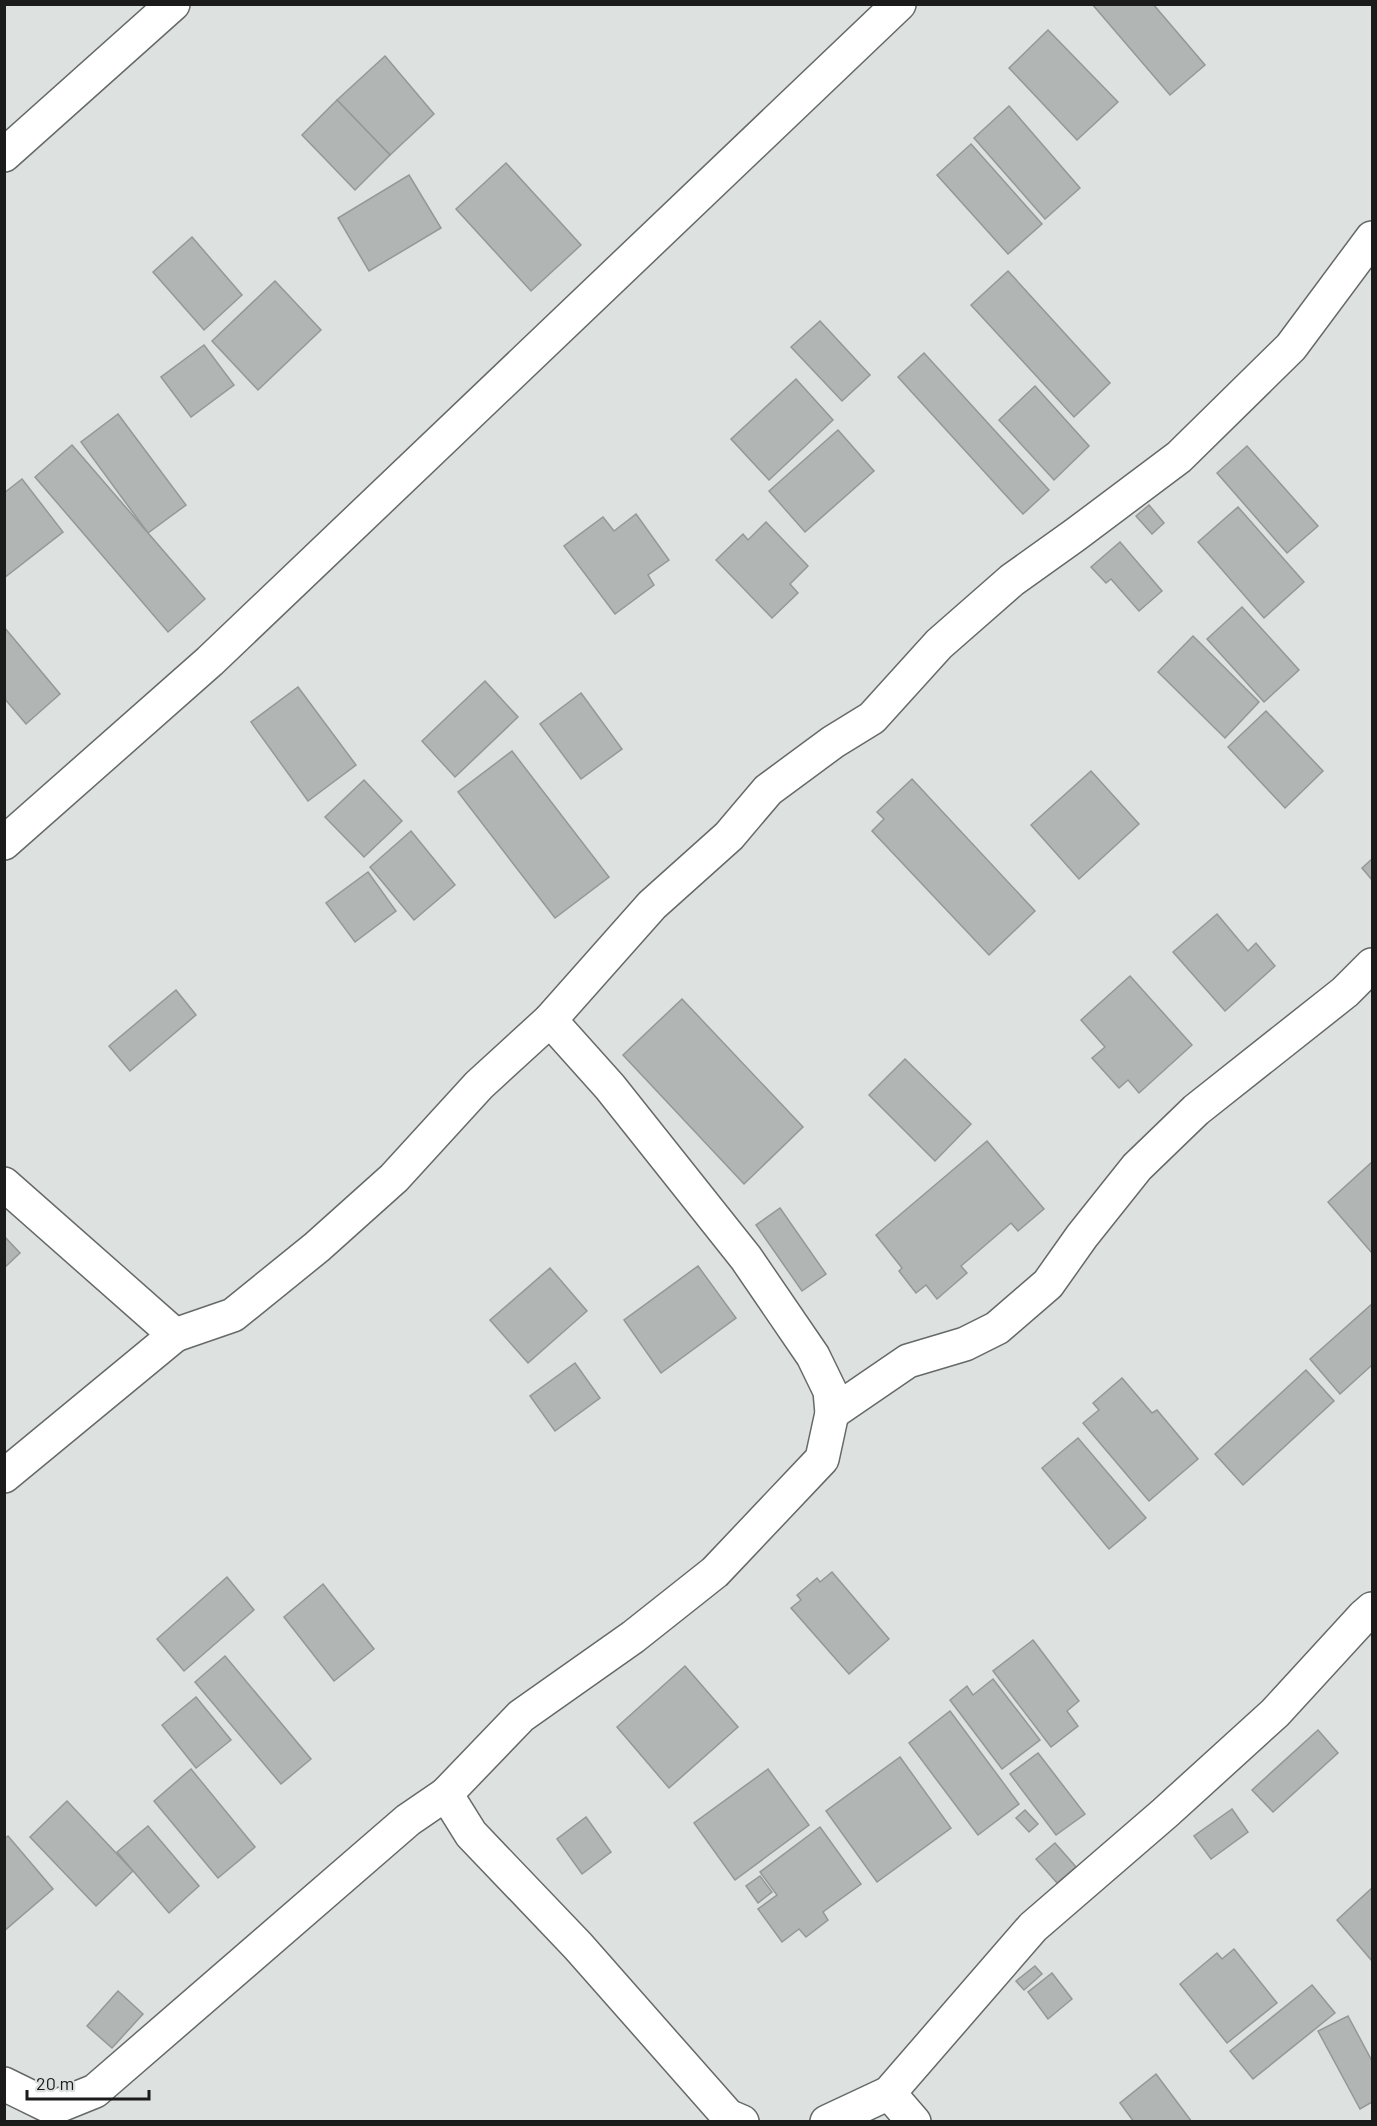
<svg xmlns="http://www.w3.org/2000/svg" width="1377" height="2126" font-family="Barlow,sans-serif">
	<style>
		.building { fill: #b1b5b3; stroke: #959896; stroke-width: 1.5 }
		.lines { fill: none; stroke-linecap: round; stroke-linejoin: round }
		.minor-casing { stroke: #656967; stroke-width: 36 }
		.minor { stroke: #fff; stroke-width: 33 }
	</style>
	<rect width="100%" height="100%" fill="#dde1df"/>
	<g class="building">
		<polygon points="1092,4 1153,4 1205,65 1170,95"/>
		<polygon points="1048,30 1118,102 1077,140 1009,68"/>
		<polygon points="385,56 434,114 390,155 337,100"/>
		<polygon points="337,100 390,155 355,190 302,135"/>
		<polygon points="1009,106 1080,188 1045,219 974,138"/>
		<polygon points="971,144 1042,224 1008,254 937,175"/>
		<polygon points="506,163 581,245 531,291 456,209"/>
		<polygon points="409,175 441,228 369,271 338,218"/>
		<polygon points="192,237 242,295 204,330 153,272"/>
		<polygon points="1008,271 1110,383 1074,417 971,305"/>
		<polygon points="275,281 321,330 258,390 212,341"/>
		<polygon points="820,321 870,375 842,401 791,347"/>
		<polygon points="204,345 234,385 191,417 161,377"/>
		<polygon points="924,353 1049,490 1023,514 898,377"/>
		<polygon points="796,379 833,420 769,480 731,439"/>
		<polygon points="1035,386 1089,446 1054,480 999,420"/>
		<polygon points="118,414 186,505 148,533 81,442"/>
		<polygon points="838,430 874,471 805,532 769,491"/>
		<polygon points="72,445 205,599 168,632 35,477"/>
		<polygon points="1247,446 1318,526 1287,553 1217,473"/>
		<polygon points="22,479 63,532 4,578 4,493"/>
		<polygon points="1149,505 1164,523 1152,534 1136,516"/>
		<polygon points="1238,507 1304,582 1264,618 1198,542"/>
		<polygon points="636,514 669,560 648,575 654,585 615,614 564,546 603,517 614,531"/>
		<polygon points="766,522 808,566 790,584 798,593 772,618 716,560 743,534 748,540"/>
		<polygon points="1120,542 1162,591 1139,611 1111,579 1106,583 1091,567"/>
		<polygon points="1242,607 1299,670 1264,702 1207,639"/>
		<polygon points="4,627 60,694 26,724 4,698"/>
		<polygon points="1193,636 1259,702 1225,738 1158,672"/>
		<polygon points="485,681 518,717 455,777 422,741"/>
		<polygon points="298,687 356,765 308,801 251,722"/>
		<polygon points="581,693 622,749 581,779 540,724"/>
		<polygon points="1266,711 1323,771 1285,808 1228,747"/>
		<polygon points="512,751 609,877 555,918 458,792"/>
		<polygon points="1091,771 1139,824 1079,879 1031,825"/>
		<polygon points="912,779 1035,911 989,955 872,831 884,819 877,812"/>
		<polygon points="364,780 402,821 364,857 325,817"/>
		<polygon points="411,831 455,885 414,920 370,867"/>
		<polygon points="1372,859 1372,880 1362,868"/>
		<polygon points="368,872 396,911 355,942 326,903"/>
		<polygon points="1217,914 1248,951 1256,943 1275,966 1225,1011 1173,952"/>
		<polygon points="1130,976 1192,1045 1139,1093 1128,1080 1119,1088 1092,1058 1105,1047 1081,1020"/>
		<polygon points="176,990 196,1015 130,1071 109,1046"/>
		<polygon points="682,999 803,1127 744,1184 623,1055"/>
		<polygon points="905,1059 971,1124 935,1161 869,1095"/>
		<polygon points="987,1141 1044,1209 1018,1231 1011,1223 961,1266 967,1273 937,1299 926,1285 916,1293 899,1271 902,1268 876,1235"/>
		<polygon points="1372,1162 1372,1253 1328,1202"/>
		<polygon points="780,1208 826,1274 802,1291 756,1225"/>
		<polygon points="4,1236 20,1253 4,1268"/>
		<polygon points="698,1266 736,1318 661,1373 624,1320"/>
		<polygon points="550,1268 587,1311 528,1363 490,1320"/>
		<polygon points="1372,1304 1372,1365 1340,1394 1310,1359"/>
		<polygon points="575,1363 600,1398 555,1431 530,1396"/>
		<polygon points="1306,1370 1334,1401 1243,1485 1215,1454"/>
		<polygon points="1122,1378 1152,1413 1157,1410 1198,1459 1149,1501 1083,1423 1099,1410 1093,1403"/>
		<polygon points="1078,1438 1146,1518 1109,1549 1042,1468"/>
		<polygon points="832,1572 889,1639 849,1674 791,1608 801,1600 797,1595 817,1578 820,1582"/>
		<polygon points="227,1577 254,1610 184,1671 157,1639"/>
		<polygon points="323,1584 374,1649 334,1681 284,1617"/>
		<polygon points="1033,1640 1079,1701 1067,1711 1078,1726 1051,1747 993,1671"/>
		<polygon points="225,1656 311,1759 281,1784 195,1682"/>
		<polygon points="685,1666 738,1727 669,1788 617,1727"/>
		<polygon points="993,1679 1040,1740 1002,1769 950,1700 967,1686 973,1695"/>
		<polygon points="196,1697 231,1740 196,1768 162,1725"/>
		<polygon points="950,1711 1019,1804 978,1835 909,1743"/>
		<polygon points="1318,1730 1338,1753 1273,1812 1252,1790"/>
		<polygon points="1038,1753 1085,1814 1056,1835 1010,1774"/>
		<polygon points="900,1757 951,1828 877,1882 826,1811"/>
		<polygon points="191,1769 255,1847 218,1878 154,1801"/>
		<polygon points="768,1769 809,1825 735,1880 694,1823"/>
		<polygon points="67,1801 133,1871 96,1906 30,1837"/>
		<polygon points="1232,1809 1248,1832 1211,1859 1194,1836"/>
		<polygon points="1025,1810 1038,1824 1029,1832 1016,1818"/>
		<polygon points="586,1817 611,1852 582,1874 557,1839"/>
		<polygon points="148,1826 199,1886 169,1913 117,1852"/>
		<polygon points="820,1827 861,1884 823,1912 828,1920 806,1937 799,1929 782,1942 758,1909 777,1895 760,1872"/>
		<polygon points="8,1836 53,1889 4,1931 4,1839"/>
		<polygon points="1055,1843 1076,1867 1057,1883 1036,1859"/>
		<polygon points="760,1876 772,1892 758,1903 746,1886"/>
		<polygon points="1372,1888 1372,1961 1337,1920"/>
		<polygon points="1234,1949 1277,2003 1227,2043 1180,1984 1217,1953 1222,1959"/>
		<polygon points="1035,1966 1042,1974 1024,1990 1016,1981"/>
		<polygon points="1052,1973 1072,1999 1048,2019 1028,1992"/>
		<polygon points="1312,1985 1335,2013 1253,2079 1230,2051"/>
		<polygon points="118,1991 143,2014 112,2048 87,2026"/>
		<polygon points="1348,2016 1372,2061 1372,2102 1360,2109 1318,2031"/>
		<polygon points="1156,2074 1192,2122 1134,2122 1120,2103"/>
	</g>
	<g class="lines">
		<defs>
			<g id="minor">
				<polyline points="4,155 173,4"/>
				<polyline points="4,843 210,661 899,4"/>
				<polyline points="4,1184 175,1335 233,1315 317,1247 394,1178 479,1085 550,1020 652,905 729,836 768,790 833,742 872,718 939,644 1012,580 1075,535 1179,457 1291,347 1372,238"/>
				<polyline points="832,1413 908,1361 965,1344 997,1328 1048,1284 1082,1236 1137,1167 1196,1110 1345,992 1372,965"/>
				<polyline points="4,1476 175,1335"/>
				<polyline points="446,1794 471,1834 578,1946 728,2116 742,2122"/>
				<polyline points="4,2084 53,2108 95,2091 408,1820 446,1794 521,1716 633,1637 715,1572 822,1459 832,1413 830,1391 813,1356 746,1258 610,1087 550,1020"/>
				<polyline points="889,2093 914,2122"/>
				<polyline points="827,2122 889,2093 1033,1927 1165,1813 1275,1713 1364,1616 1372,1609"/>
			</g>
		</defs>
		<use href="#minor" class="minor-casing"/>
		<use href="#minor" class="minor"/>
	</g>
	<rect width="1377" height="2126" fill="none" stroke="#1a1b1a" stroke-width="12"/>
	<path d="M27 2090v9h122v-9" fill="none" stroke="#1a1b1a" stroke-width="3"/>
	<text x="36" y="2090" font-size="18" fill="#1a1b1a" stroke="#dde1df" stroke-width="4.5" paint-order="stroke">20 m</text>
</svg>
